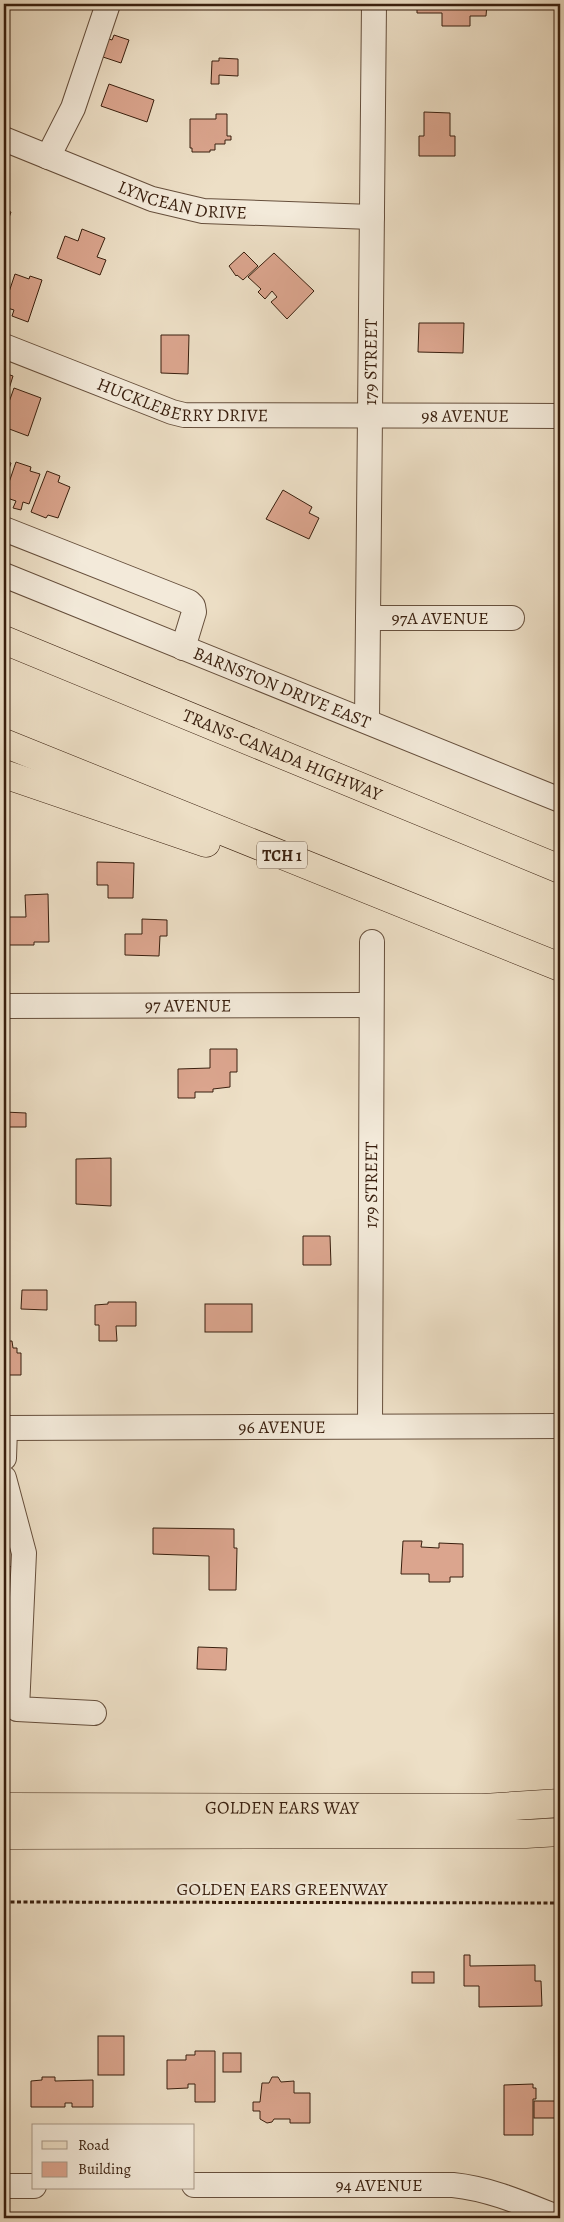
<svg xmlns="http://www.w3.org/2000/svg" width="564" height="2222" font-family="Alegreya,serif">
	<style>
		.building { fill: #dba58e; stroke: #391f0e }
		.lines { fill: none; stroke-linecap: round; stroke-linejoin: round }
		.minor-casing { stroke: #664f3c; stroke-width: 26 }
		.major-casing { stroke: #391f0e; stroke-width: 29 }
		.highway-casing { stroke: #391f0e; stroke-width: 29 }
		.path { stroke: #391f0e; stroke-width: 3; stroke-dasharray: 4 2.5; stroke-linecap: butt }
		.minor { stroke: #f3eada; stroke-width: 24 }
		.major { stroke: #eddfc6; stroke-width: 28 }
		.highway { stroke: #eddfc6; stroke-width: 28 }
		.labels { text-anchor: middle; stroke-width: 4.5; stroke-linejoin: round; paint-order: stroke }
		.shield { fill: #f3eada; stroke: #715c4b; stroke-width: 1 }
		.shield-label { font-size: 16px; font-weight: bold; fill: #391f0e }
		.street-label { font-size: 18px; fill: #391f0e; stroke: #f3eada }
	</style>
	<rect width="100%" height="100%" fill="#eddfc6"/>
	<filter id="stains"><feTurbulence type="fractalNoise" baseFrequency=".004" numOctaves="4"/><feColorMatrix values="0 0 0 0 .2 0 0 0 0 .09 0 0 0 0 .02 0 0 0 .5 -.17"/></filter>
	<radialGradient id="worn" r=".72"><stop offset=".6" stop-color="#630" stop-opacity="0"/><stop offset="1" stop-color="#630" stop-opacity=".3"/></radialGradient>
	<g class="building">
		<polygon points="417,4 487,4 486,16 470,16 470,26 442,26 442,13 417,13"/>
		<polygon points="114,35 129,40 121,63 100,56 106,38 112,40"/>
		<polygon points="219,58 238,59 238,76 219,75 219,84 211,84 212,61 219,61"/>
		<polygon points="109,84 154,100 147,122 101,106"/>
		<polygon points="424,112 450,113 450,136 455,136 455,156 419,156 419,136 424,136"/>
		<polygon points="216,114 227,114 227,136 231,136 231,140 225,140 225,144 215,144 215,150 210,150 210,152 192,152 192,148 190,148 190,119 216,119"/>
		<polygon points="4,210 11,212 4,232"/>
		<polygon points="82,229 105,238 97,257 106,260 100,275 57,258 65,236 78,241"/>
		<polygon points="244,252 258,266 243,280 237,275 236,276 229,266"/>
		<polygon points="274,253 314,291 287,319 271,302 277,297 272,291 265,299 258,292 261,289 248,277"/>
		<polygon points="4,270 9,272 4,286"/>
		<polygon points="15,274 29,279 30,276 42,280 28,322 12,316 14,310 4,307"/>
		<polygon points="419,323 464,323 463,353 418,352"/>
		<polygon points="161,335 189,335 188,374 161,373"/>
		<polygon points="4,373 13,376 4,405"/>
		<polygon points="14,388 41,398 28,436 4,427 4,416"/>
		<polygon points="4,460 11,463 4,485"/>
		<polygon points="16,462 31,467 30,471 40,474 29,504 23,502 21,510 13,508 16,501 4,497"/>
		<polygon points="47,471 60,476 58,482 70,487 58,518 48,515 46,518 31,512"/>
		<polygon points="283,490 312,507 309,513 319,518 309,539 266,519"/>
		<polygon points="97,862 134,863 133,898 108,898 108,885 97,885"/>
		<polygon points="48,894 49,942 34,942 34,945 4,945 4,922 7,922 7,917 26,917 25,895"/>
		<polygon points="142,919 167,920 167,936 160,936 159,956 125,955 125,934 142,934"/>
		<polygon points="210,1049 237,1049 237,1072 230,1072 230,1087 213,1089 213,1092 195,1092 195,1098 178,1098 178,1069 210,1068"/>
		<polygon points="4,1112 26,1113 26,1127 4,1127"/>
		<polygon points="111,1158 111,1206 76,1204 76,1159"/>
		<polygon points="303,1236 330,1236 331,1265 303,1265"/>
		<polygon points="22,1290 47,1290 47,1310 21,1309"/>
		<polygon points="108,1302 136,1302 136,1326 116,1326 117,1341 99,1341 99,1325 95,1325 95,1305 108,1304"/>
		<rect x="205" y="1304" width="47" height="28"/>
		<polygon points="4,1341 12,1341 13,1348 17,1348 17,1353 21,1353 21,1375 4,1375"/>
		<polygon points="153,1528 234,1529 234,1548 237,1548 236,1590 209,1590 209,1556 153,1554"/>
		<polygon points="403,1541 422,1541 421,1547 439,1548 439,1543 463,1544 463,1577 450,1577 450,1582 429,1582 429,1574 401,1574"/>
		<polygon points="19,1566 21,1607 9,1608 10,1615 4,1615 4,1567"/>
		<polygon points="198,1647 227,1648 226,1670 197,1669"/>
		<polygon points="464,1955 470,1955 470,1966 535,1965 535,1981 541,1981 542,2006 479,2007 479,1986 464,1986"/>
		<rect x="412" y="1972" width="22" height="11"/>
		<rect x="98" y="2036" width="26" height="39"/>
		<polygon points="195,2051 215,2051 215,2102 195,2102 195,2084 188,2084 188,2088 167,2089 167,2060 186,2060 186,2055 195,2055"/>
		<rect x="223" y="2053" width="18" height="19"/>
		<polygon points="42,2077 55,2077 55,2081 93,2080 93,2107 72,2107 72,2103 65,2103 65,2107 31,2107 31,2081 42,2080"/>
		<polygon points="272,2077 278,2077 281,2082 294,2081 294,2093 310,2093 310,2123 290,2123 290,2119 274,2119 272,2122 267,2123 260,2119 260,2111 253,2111 253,2102 260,2102 262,2083 269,2083"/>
		<polygon points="533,2084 533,2088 536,2088 536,2099 533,2099 533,2135 504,2135 504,2085"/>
		<rect x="534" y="2101" width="24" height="17"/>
	</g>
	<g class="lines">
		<defs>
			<g id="minor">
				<path id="s1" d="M4,139L152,199L203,211L372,217"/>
				<polyline points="48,157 73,108 108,4"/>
				<path id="s2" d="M4,346L172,412L184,415L560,416"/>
				<polyline points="4,529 189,602 193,606 194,612 183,648"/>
				<path id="s3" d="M4,575L560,800"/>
				<path id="s4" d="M368,618H512"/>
				<path id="s5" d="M367,721L374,4"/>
				<path id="s6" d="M4,1006L371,1005"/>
				<path id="s7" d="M370,1426L372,942"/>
				<path id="s8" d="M4,1428L560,1426"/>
				<polyline points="4,1458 5,1428"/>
				<polyline points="4,1478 24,1553 17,1709 94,1713"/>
				<path id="s9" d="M194,2185H453C491,2189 524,2204 559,2218"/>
				<polyline points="4,2186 34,2186"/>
			</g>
			<g id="major">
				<path id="s10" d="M4,1807L483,1808L560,1803"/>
				<polyline points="4,1835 526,1834 560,1832"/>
			</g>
			<g id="highway">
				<path id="s11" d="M4,640L560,869"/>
				<polyline points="4,743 560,967"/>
				<polyline points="4,774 206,843"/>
			</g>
		</defs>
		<use href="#minor" class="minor-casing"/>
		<use href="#major" class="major-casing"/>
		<use href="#highway" class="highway-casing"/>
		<polyline class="path" points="4,1902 560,1903"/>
		<use href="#minor" class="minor"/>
		<use href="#major" class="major"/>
		<use href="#highway" class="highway"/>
	</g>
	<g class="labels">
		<rect class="shield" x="257" y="841.5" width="50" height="27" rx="4"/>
		<g class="shield-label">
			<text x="282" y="861">TCH 1</text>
		</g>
		<g class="street-label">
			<text dy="6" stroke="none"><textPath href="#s1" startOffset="190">LYNCEAN DRIVE</textPath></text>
			<text dy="6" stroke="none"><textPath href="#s5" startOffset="359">179 STREET</textPath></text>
			<text dy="6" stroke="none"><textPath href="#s2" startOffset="189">HUCKLEBERRY DRIVE</textPath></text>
			<text dy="6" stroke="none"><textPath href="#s2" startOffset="474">98 AVENUE</textPath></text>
			<text dy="6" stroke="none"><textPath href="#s4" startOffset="72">97A AVENUE</textPath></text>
			<text dy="6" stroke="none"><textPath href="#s3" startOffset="300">BARNSTON DRIVE EAST</textPath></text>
			<text dy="6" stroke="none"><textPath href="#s11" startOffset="301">TRANS-CANADA HIGHWAY</textPath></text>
			<text dy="6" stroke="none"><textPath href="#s6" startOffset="184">97 AVENUE</textPath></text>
			<text dy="6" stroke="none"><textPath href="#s7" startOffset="241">179 STREET</textPath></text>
			<text dy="6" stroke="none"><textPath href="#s8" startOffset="278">96 AVENUE</textPath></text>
			<text dy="6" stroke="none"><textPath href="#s10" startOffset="278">GOLDEN EARS WAY</textPath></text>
			<text x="282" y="1895">GOLDEN EARS GREENWAY</text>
			<text dy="6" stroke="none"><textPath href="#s9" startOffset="185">94 AVENUE</textPath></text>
		</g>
	</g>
	<rect width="564" height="2222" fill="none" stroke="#eddfc6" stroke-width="20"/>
	<rect x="5" y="5" width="554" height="2212" fill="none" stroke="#391f0e" stroke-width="2.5"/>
	<rect x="10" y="10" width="544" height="2202" fill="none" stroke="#391f0e"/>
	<rect x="32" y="2124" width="162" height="65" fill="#f3eada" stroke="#a99988"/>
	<rect x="42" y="2141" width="25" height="8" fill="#eddfc6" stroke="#a99988"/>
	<text x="78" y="2150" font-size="15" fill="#391f0e">Road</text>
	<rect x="42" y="2162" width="25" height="15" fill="#dba58e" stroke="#a99988"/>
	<text x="78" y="2174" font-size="15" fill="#391f0e">Building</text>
	<rect width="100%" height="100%" filter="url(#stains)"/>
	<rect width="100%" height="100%" fill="url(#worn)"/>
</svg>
